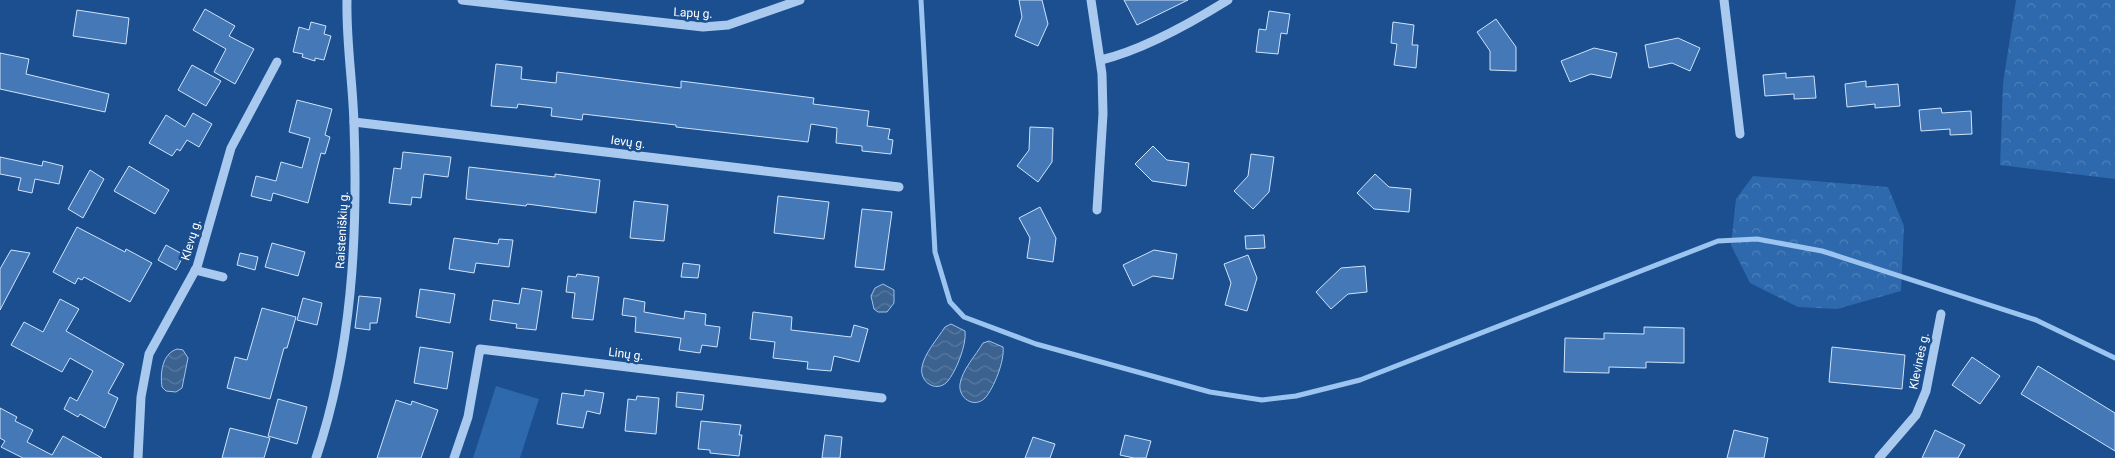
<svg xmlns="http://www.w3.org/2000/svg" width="2115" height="458" font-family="Roboto,sans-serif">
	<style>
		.green { fill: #2e69ad }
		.forest { fill: url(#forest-crowns) }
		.water { fill: url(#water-waves); stroke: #9cc4f0 }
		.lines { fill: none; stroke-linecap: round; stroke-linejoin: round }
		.stream { stroke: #9cc4f0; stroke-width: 5 }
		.building { fill: #4478b7; stroke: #cfe3fa }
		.minor { stroke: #a9c9ee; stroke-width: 9 }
		.labels { text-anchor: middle; stroke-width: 5; stroke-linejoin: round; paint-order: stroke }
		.street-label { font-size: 12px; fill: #fff; stroke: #1b4f8f }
	</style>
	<defs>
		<pattern id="forest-crowns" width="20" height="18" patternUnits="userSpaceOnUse" patternTransform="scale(1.25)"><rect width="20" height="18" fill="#2e69ad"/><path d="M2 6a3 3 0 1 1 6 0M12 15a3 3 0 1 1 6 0" fill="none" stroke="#4d80b9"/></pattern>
		<pattern id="water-waves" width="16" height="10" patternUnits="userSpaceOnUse" patternTransform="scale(1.25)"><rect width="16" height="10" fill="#3c6290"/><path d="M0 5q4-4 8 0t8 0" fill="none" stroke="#597aa1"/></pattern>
	</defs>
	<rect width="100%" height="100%" fill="#1b4f8f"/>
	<polygon class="green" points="496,386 539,399 520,458 473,458"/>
	<g class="forest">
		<polygon points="2016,0 2115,0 2115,179 2000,165 2003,83"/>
		<polygon points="1753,176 1888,187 1904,226 1901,291 1837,309 1798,307 1750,283 1731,245 1736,199"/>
	</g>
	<g class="water">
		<polygon points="883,284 894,290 894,303 887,312 878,312 874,309 871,296 875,288"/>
		<path d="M951,324L965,331C967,344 956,372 947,382C936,393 919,382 922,367C924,354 938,338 945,327Z"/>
		<path d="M989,341L1003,347C1005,360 994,388 985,398C974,409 958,398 960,384C962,370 976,355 983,343Z"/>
		<path d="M177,349L183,350L188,358L182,388L176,392L166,391L162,387C160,373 162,354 177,349Z"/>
	</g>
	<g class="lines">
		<polyline class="stream" points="921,0 935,252 950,302 964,317 1036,344 1210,392 1262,400 1296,396 1360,380 1718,241 1757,239 1822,251 2036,320 2115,358"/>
	</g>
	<g class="building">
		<polygon points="1019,0 1042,0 1048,24 1038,46 1015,36 1022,17"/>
		<polygon points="1124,0 1188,0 1137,25"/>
		<polygon points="205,9 235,26 229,36 254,49 235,84 214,72 226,49 193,30"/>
		<polygon points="77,10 129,18 126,44 73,36"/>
		<polygon points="1269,11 1290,14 1287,34 1281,33 1278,54 1256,52 1259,29 1266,30"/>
		<polygon points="1496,19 1516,47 1516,71 1490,70 1490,51 1477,32"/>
		<polygon points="311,22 326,26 324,34 331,36 324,60 315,58 315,61 302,57 303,54 293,52 299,27 309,30"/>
		<polygon points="1393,22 1414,25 1412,45 1418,45 1416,68 1394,65 1397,44 1391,43"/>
		<polygon points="1678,38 1700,48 1690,71 1672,63 1649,68 1645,45"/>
		<polygon points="1594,48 1617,53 1611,78 1591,74 1570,82 1561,61"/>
		<polygon points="0,53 29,59 26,74 109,94 105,112 0,89"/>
		<polygon points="496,64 522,67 521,79 556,83 557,72 681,88 681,81 814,98 813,104 869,111 867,126 890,129 888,139 893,140 891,154 862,151 862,146 836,143 837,128 811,124 808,142 676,127 676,125 583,114 582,120 551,116 552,108 518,104 517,108 491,106"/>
		<polygon points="192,65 221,81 206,106 178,90"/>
		<polygon points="1786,73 1786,78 1814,76 1816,98 1794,99 1794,94 1765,96 1763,75"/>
		<polygon points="1866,81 1866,87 1898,84 1900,106 1875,108 1875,104 1847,107 1845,84"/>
		<polygon points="297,100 332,109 325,135 330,137 325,154 321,153 308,203 273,193 271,201 251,196 256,176 276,181 281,162 302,168 310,138 289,132"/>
		<polygon points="1941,108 1942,113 1971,111 1972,134 1950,135 1950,129 1921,131 1919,110"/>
		<polygon points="193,113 212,124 199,147 187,140 180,151 177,149 172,156 149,143 166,115 185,127"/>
		<polygon points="1030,127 1053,128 1052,162 1038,182 1017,166 1029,150"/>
		<polygon points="1153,146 1167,160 1189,163 1186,186 1152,181 1135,164"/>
		<polygon points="403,152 451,157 448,177 424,174 421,198 412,197 411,205 389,203 394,168 401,169"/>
		<polygon points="1251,154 1274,157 1269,192 1253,209 1234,191 1248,176"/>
		<polygon points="0,157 42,166 43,161 63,166 59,184 35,179 32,193 18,190 21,178 0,174"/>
		<polygon points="129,166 169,190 155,214 114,191"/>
		<polygon points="469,167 555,177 555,174 600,180 596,213 527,204 526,206 466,199"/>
		<polygon points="90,170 104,179 83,218 68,209"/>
		<polygon points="1375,174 1389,187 1411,189 1409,212 1374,209 1357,193"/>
		<polygon points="778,196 829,202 824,239 774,233"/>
		<polygon points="634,201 668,205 664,241 630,238"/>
		<polygon points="1040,207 1056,238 1053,262 1027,258 1030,238 1019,218"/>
		<polygon points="862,209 892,212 884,270 855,267"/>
		<polygon points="77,227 125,252 126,249 152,263 130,302 84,277 82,280 78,278 75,284 53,272"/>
		<polygon points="1264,235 1265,248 1246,249 1245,236"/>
		<polygon points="454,238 498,244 499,239 513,240 509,267 476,263 474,273 449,269"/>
		<polygon points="272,243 305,252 298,276 265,267"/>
		<polygon points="166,245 184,255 176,270 158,260"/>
		<polygon points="11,250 30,253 0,310 0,269"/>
		<polygon points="1154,250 1177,254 1173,279 1153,276 1133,286 1123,265"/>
		<polygon points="240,253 258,257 255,270 237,265"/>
		<polygon points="1248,255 1257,278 1247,311 1225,305 1231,283 1224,264"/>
		<polygon points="683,263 700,265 698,278 681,277"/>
		<polygon points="1365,266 1367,292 1348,294 1331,309 1316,292 1341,268"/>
		<polygon points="577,274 599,277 593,320 572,318 575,293 566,292 568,276 576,277"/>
		<polygon points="522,288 542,291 536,330 516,328 517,324 490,320 493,300 519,304"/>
		<polygon points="420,289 455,294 450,323 416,317"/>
		<polygon points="359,296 381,298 377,323 370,323 370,330 355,328"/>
		<polygon points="303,298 322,303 317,325 297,320"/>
		<polygon points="624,298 645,302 644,312 684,319 685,311 706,314 705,325 720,327 717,347 702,345 700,353 679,350 681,338 635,332 636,317 622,315"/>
		<polygon points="60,299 79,309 66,331 124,364 108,393 118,398 105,428 80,414 78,417 64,409 70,397 77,401 93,371 70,358 62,372 11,345 24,322 43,332"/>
		<polygon points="262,308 296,317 287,348 284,348 270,399 227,388 235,357 247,360"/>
		<polygon points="753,312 792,317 791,330 851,337 854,325 868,329 859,362 834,356 831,371 807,369 808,362 773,358 775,342 750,339"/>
		<polygon points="1644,327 1684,328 1684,363 1646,362 1646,368 1609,367 1609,373 1564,372 1565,338 1604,339 1604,333 1644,334"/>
		<polygon points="420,347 453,352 447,389 414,383"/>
		<polygon points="1832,347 1905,355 1902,389 1829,382"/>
		<polygon points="1972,357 2000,376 1980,404 1952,385"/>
		<polygon points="2038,366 2115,413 2115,451 2021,394"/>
		<polygon points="585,390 604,393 600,414 587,411 583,428 557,424 562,393 584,396"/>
		<polygon points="677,392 704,395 702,410 676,407"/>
		<polygon points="637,396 659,398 656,434 625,431 628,399 636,400"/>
		<polygon points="278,399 307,407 297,444 268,436"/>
		<polygon points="396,400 411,405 412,401 438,410 421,458 377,458"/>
		<polygon points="0,408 17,417 15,421 33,430 27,442 52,455 63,436 102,458 23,458 1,447 5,441 0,438"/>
		<polygon points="701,421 741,425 739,435 742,435 739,456 710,453 710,450 698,449"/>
		<polygon points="230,428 270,438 264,458 222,458"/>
		<polygon points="1734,430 1768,438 1764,458 1727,458"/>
		<polygon points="1935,430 1965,445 1958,458 1922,458"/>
		<polygon points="825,435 842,437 840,458 822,458"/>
		<polygon points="1125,435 1151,441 1146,458 1134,458 1120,455"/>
		<polygon points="1033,437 1055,444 1050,458 1025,458"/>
	</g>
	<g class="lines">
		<g class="minor">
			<polyline points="462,0 703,27 728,25 800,0"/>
			<polyline points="1091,0 1102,74 1103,114 1097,210"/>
			<polyline points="1724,0 1740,134"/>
			<path d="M1101,60C1143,50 1191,23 1228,0"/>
			<polyline points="354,122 899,187"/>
			<polyline points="195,270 223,277"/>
			<polyline points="138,458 141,397 149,354 197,267 231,148 277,62"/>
			<path d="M316,458C352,351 358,237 354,125C353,83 346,42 347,0"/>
			<polyline points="454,458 468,417 480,349 882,398"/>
			<polyline points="1879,458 1916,415 1926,391 1941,314"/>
		</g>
	</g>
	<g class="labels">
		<g class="street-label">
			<text transform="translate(693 13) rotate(3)" y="4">Lapų g.</text>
			<text transform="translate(628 142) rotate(7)" y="4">Ievų g.</text>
			<text transform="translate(342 230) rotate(-87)" y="4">Raisteniškių g.</text>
			<text transform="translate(191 240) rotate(-73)" y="4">Klevų g.</text>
			<text transform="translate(626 354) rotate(7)" y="4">Linų g.</text>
			<text transform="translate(1919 361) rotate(-78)" y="4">Klevinės g.</text>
		</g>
	</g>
</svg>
